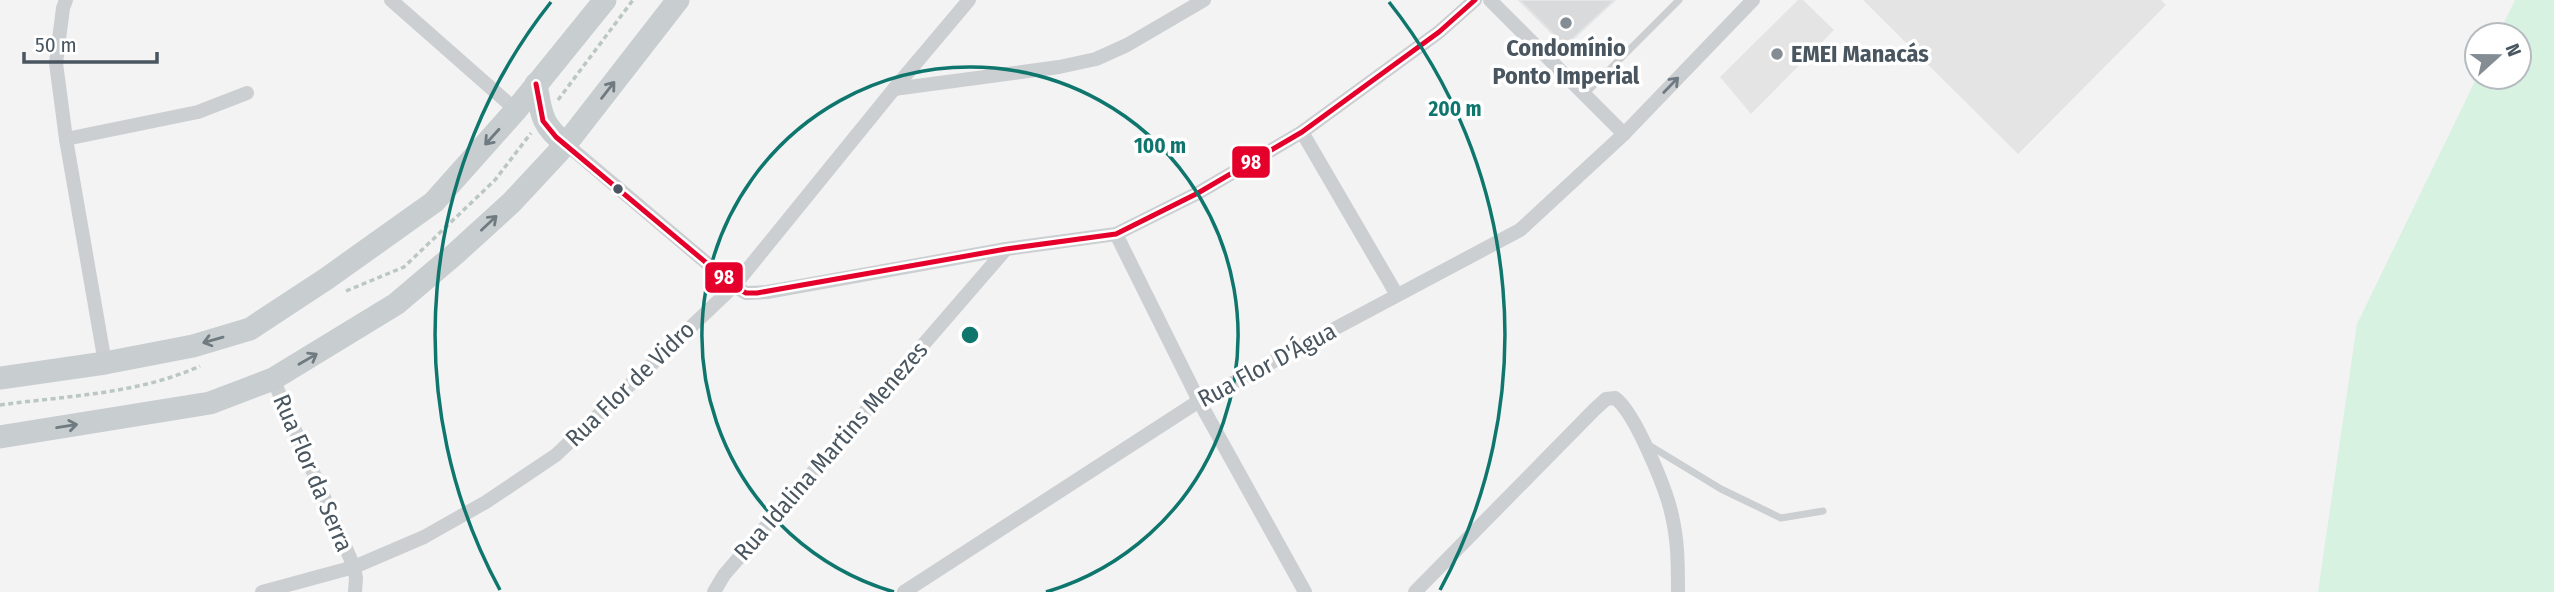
<svg xmlns="http://www.w3.org/2000/svg" width="2554" height="592" font-family="'Fira Sans Condensed',sans-serif">
	<style>
		.education { fill: #e5e4e5 }
		.green { fill: #d7f2e1 }
		.building { fill: #d9dadb; stroke: #e4e5e6; stroke-width: 2 }
		.lines { fill: none; stroke-linecap: round; stroke-linejoin: round }
		.path { stroke: #bac7c3; stroke-width: 3.5; stroke-dasharray: 5 3.5; stroke-linecap: butt }
		.service { stroke: #cccfd1; stroke-width: 7 }
		.minor { stroke: #cccfd1; stroke-width: 14 }
		.primary { stroke: #c8cdcf; stroke-width: 23 }
		.bus-1-casing { stroke: #fff; stroke-width: 10 }
		.bus-1 { stroke: #e4002b; stroke-width: 5 }
		.oneway { stroke: #707a82 }
		.oneway2 { stroke: #6f7a81 }
		.ring { fill: none; stroke: #0f766e; stroke-width: 3.5 }
		.poi-dot { fill: #848d93; stroke: #fff; stroke-width: 2.5 }
		.bus-dot { fill: #495660; stroke: #fff; stroke-width: 2.5 }
		.labels { text-anchor: middle; stroke-width: 7; stroke-linejoin: round; paint-order: stroke }
		.poi-label { font-size: 24px; font-weight: bold; fill: #495660; stroke: #fff }
		.street-label { font-size: 24px; fill: #495660; stroke: #fff }
		.centre { fill: #0f766e; stroke: #fff; stroke-width: 3.5 }
		.ring-label { font-size: 21px; text-anchor: middle; font-weight: bold; fill: #0f766e; stroke: #fff; stroke-width: 7; stroke-linejoin: round; paint-order: stroke }
		.line-badge { stroke: #fff; stroke-width: 2.5 }
		.badge-label { font-size: 19px; text-anchor: middle; font-weight: bold; fill: #fff }
	</style>
	<rect width="100%" height="100%" fill="#f3f3f3"/>
	<g class="education">
		<polygon points="1798,0 1803,0 1834,30 1751,114 1720,77"/>
		<polygon points="1863,0 2161,0 2166,5 2018,154"/>
	</g>
	<polygon class="green" points="2515,0 2554,0 2554,592 2318,592 2357,324 2477,77 2519,77 2519,35 2498,35"/>
	<polygon class="building" points="1519,0 1615,0 1565,46"/>
	<g class="lines">
		<g class="path">
			<polyline points="558,100 633,0"/>
			<polyline points="346,291 404,267 495,180 531,133"/>
			<path d="M0,405C65,396 139,394 200,366"/>
		</g>
		<g class="service">
			<polyline points="1585,94 1679,0"/>
			<polyline points="1647,444 1721,489 1781,518 1823,511"/>
		</g>
		<g class="minor">
			<polyline points="66,0 63,8 56,63 66,139 105,363"/>
			<polyline points="391,0 516,110"/>
			<polyline points="1490,0 1624,134"/>
			<polyline points="894,89 1059,67 1096,59 1127,45 1204,0"/>
			<polyline points="1302,132 1397,295"/>
			<polyline points="66,139 198,112 247,93"/>
			<polyline points="566,144 734,286 746,293 767,292 1006,249 1116,234 1198,193 1302,132 1439,32 1475,0"/>
			<polyline points="1116,234 1199,401 1305,592"/>
			<polyline points="273,379 354,567 356,578 355,592"/>
			<polyline points="262,592 354,567 424,537 486,502 556,455 734,286 894,89 969,0"/>
			<polyline points="714,592 724,575 1006,249"/>
			<polyline points="904,592 1199,401 1520,230 1624,134 1753,0"/>
			<path d="M1415,592L1594,410L1606,399L1615,398C1635,412 1667,491 1672,516C1678,541 1678,566 1678,592"/>
		</g>
		<g class="primary">
			<path d="M536,84C541,112 541,126 566,144"/>
			<polyline points="0,378 105,363 193,346 250,329 326,279 434,202 516,110 605,0"/>
			<polyline points="0,437 210,403 273,379 396,304 455,254 512,202 566,144 678,0"/>
		</g>
		<defs>
			<polyline id="bus-1" points="536,84 543,121 556,137 734,286 746,293 757,293 1006,249 1116,234 1198,193 1302,132 1439,32 1475,0"/>
		</defs>
		<use href="#bus-1" class="bus-1-casing"/>
		<use href="#bus-1" class="bus-1"/>
	</g>
	<defs><path id="oneway-shaft" d="M-6 0H5M1.5-3L5.5 0L1.5 3" fill="none" stroke-width="1.6" stroke-linecap="round" stroke-linejoin="round" transform="scale(1.75)"/></defs>
	<use class="oneway" href="#oneway-shaft" transform="translate(1671 85) rotate(-46)"/>
	<g class="oneway2">
		<use href="#oneway-shaft" transform="translate(608 90) rotate(-52)"/>
		<use href="#oneway-shaft" transform="translate(492 137) rotate(132)"/>
		<use href="#oneway-shaft" transform="translate(489 223) rotate(-43)"/>
		<use href="#oneway-shaft" transform="translate(213 340) rotate(164)"/>
		<use href="#oneway-shaft" transform="translate(308 359) rotate(-30)"/>
		<use href="#oneway-shaft" transform="translate(67 426) rotate(-9)"/>
	</g>
	<g class="ring">
		<path d="M894 592A268 268 0 1 1 1046 592"/>
		<path d="M500 590A535 535 0 0 1 551 2M1389 2A535 535 0 0 1 1440 590"/>
	</g>
	<g class="poi-dot">
		<circle cx="1566" cy="23" r="7"/>
		<circle cx="1777" cy="54" r="7"/>
	</g>
	<circle class="bus-dot" cx="618" cy="189" r="6"/>
	<g class="labels">
		<g class="poi-label">
			<text x="1566" y="56">Condomínio<tspan x="1566" dy="28">Ponto Imperial</tspan></text>
			<text x="1791" y="62" text-anchor="start">EMEI Manacás</text>
		</g>
		<g class="street-label">
			<text transform="translate(1267 365) rotate(-28)" y="8">Rua Flor D'Água</text>
			<text transform="translate(630 384) rotate(-44)" y="8">Rua Flor de Vidro</text>
			<text transform="translate(831 451) rotate(-49)" y="8">Rua Idalina Martins Menezes</text>
			<text transform="translate(313 473) rotate(67)" y="8">Rua Flor da Serra</text>
		</g>
	</g>
	<circle cx="970" cy="335" r="10" class="centre"/>
	<g class="ring-label">
		<text x="1455" y="116">200 m</text>
		<text x="1160" y="153">100 m</text>
	</g>
	<g class="line-badge">
		<rect x="1231" y="145" width="40" height="34" rx="7" fill="#e4002b"/>
		<rect x="704" y="261" width="40" height="33" rx="7" fill="#e4002b"/>
	</g>
	<g class="badge-label">
		<text x="1251" y="169">98</text>
		<text x="724" y="284">98</text>
	</g>
	<g transform="translate(2498 56) rotate(69)"><circle r="33" fill="#ffffff" stroke="#b6bbbf" stroke-width="2"/>
	<path d="M0-5L12 26L0 18L-12 26Z" fill="#848d93"/>
	<text y="-10" font-size="19" font-weight="bold" text-anchor="middle" fill="#495660">N</text>
	</g>
	<path d="M24 52v10h133v-10" fill="none" stroke="#495660" stroke-width="3.5"/>
	<text x="35" y="52" font-size="21" fill="#495660" stroke="#ffffff" stroke-width="5" paint-order="stroke">50 m</text>
</svg>
